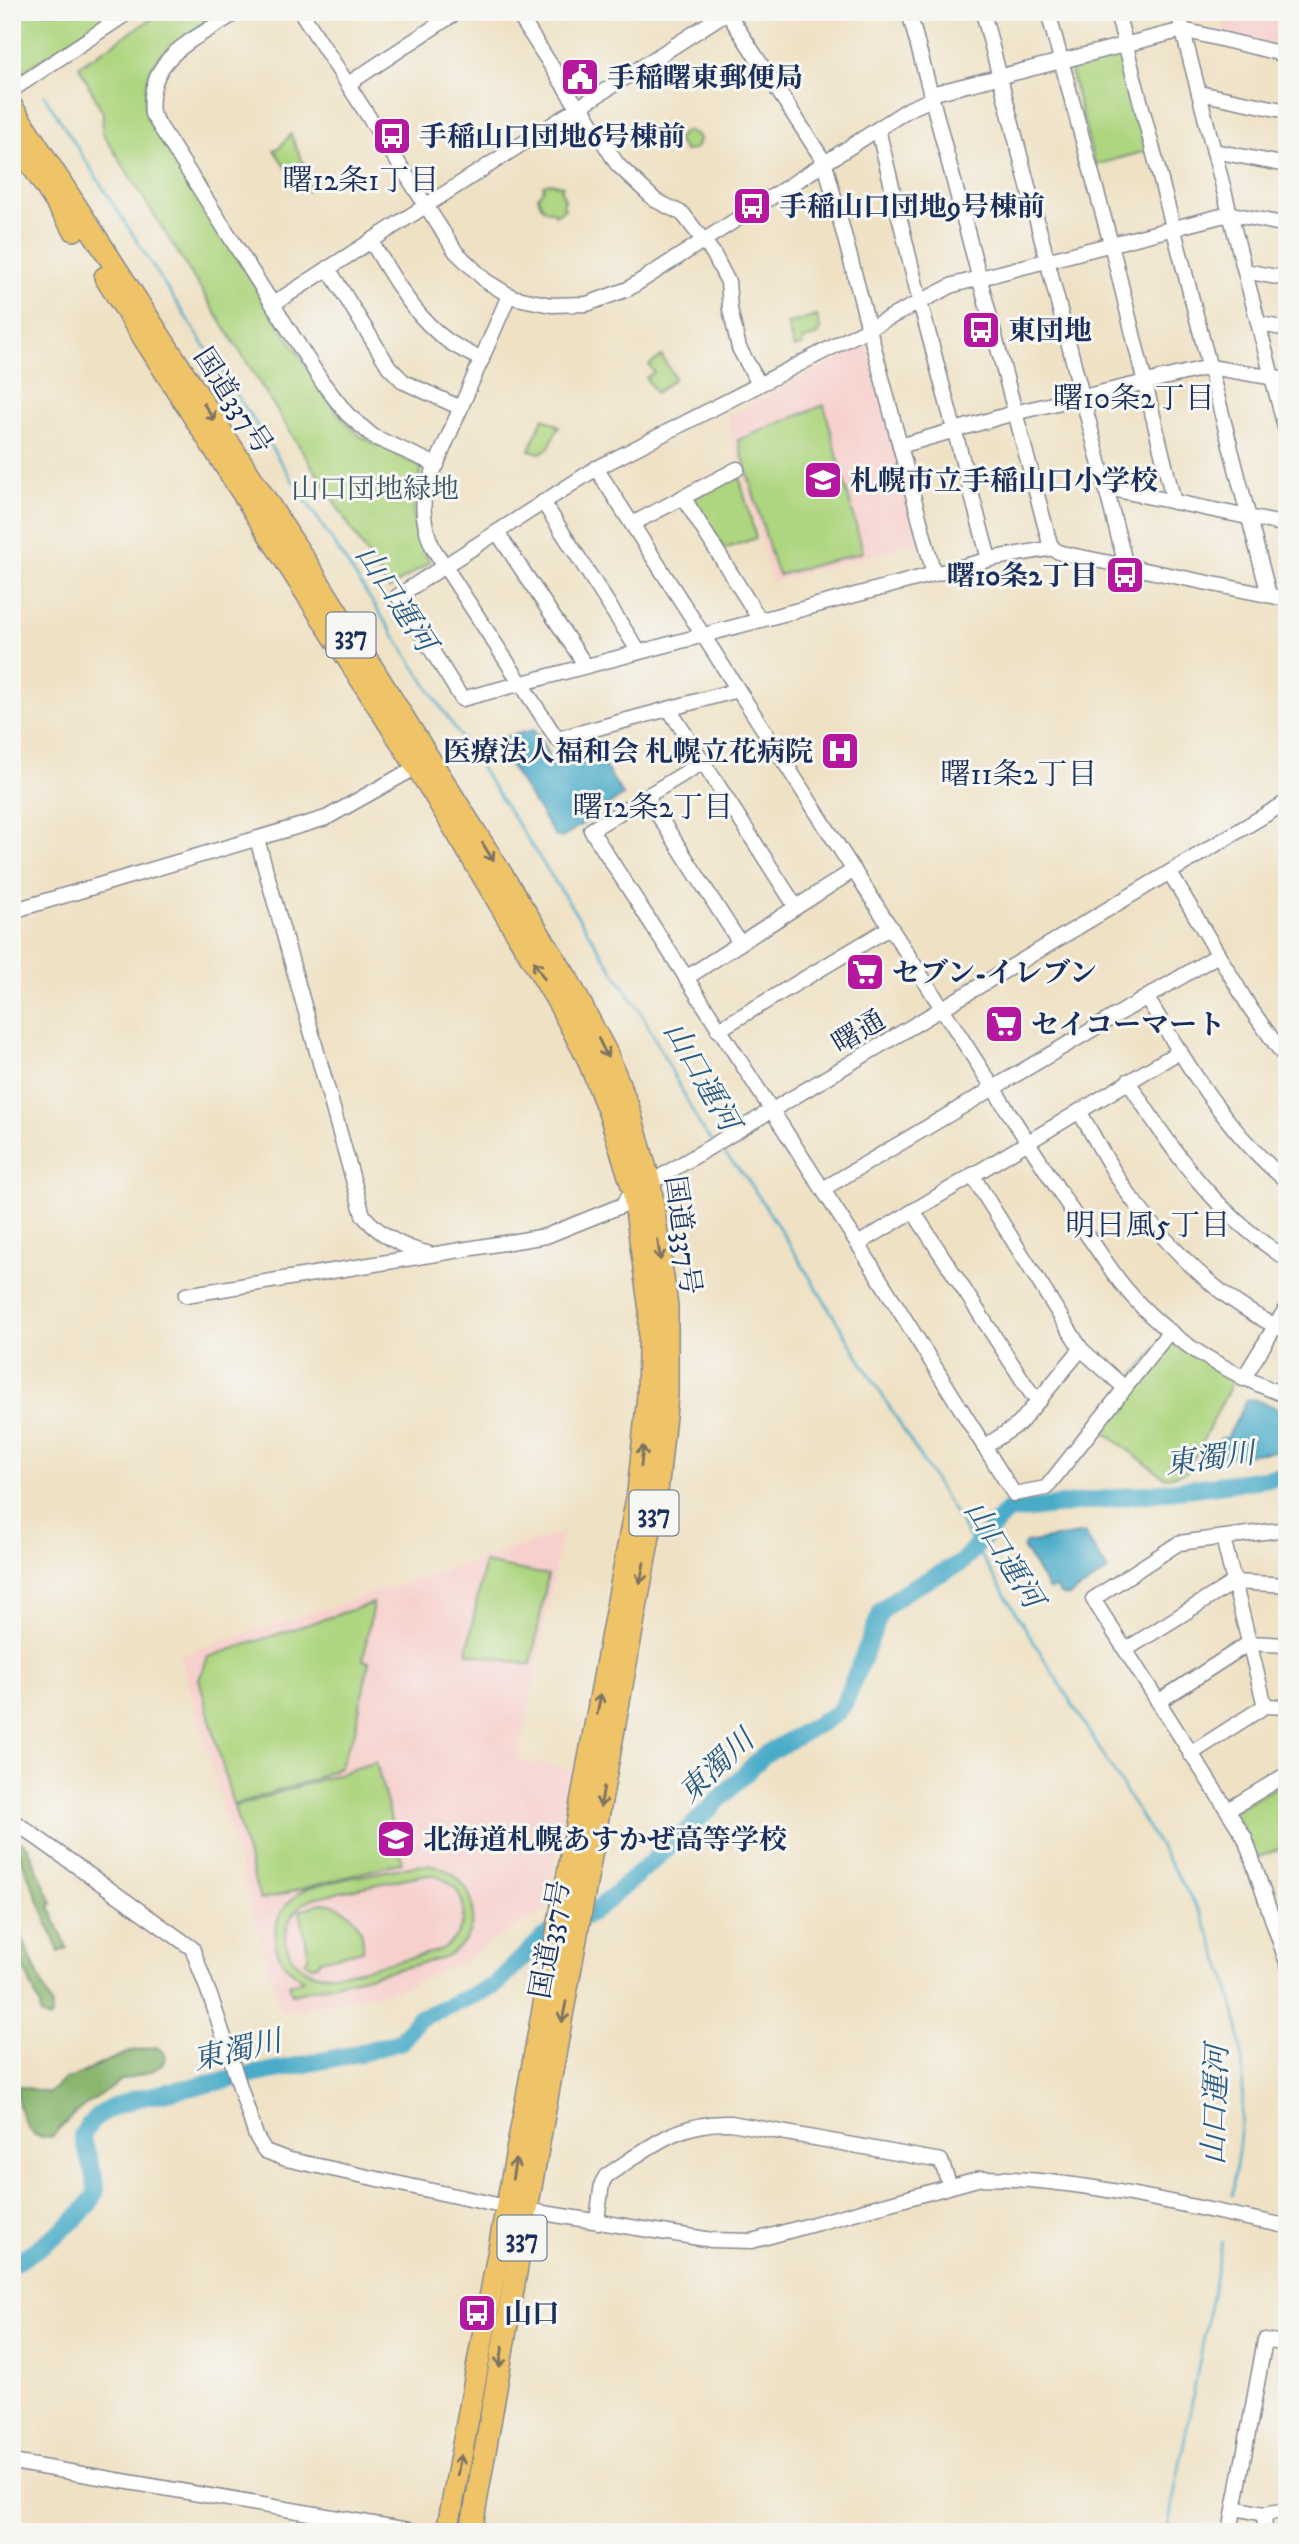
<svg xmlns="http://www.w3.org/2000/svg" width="1299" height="2544" font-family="'IM FELL DW Pica','Noto Serif JP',serif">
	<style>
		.built { fill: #f7d0cc }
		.green { fill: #aed57f; stroke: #64826e; stroke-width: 2; fill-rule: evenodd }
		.forest { fill: #8ab66e; stroke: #527266; stroke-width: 2 }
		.water { fill: #48abc8; stroke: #326d93; stroke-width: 2 }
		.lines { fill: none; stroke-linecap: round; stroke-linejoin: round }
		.stream { stroke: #48abc8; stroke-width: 2.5 }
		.river { stroke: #48abc8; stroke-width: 18 }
		.minor-casing { stroke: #858891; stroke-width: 17 }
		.highway-casing { stroke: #858891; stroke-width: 24 }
		.minor { stroke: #fff; stroke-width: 14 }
		.highway { stroke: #efc469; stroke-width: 21 }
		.oneway { stroke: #7a7263 }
		.labels { text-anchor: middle; stroke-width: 6; stroke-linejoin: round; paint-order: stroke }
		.shield { fill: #f6f6f2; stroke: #5d6b8a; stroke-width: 2 }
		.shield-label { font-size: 26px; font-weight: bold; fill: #1b2f5e }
		.poi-label { font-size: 28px; font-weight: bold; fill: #1b2f5e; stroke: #f6f6f2; text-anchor: start }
		.street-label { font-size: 28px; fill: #1b2f5e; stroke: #f6f6f2 }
		.park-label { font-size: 28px; fill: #405866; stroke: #f6f6f2 }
		.neighbourhood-label { font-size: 30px; fill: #1b2f5e; stroke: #f6f6f2 }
		.water-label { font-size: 30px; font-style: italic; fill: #2b5a83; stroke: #f6f6f2 }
	</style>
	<rect width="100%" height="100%" fill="#f6f6f2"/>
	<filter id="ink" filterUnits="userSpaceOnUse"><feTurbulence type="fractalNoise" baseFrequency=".0143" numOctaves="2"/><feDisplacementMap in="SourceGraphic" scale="14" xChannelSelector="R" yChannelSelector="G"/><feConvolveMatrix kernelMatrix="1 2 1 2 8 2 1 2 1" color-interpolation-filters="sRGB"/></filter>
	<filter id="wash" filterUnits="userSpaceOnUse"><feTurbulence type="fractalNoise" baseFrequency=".00686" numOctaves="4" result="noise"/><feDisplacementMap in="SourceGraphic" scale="28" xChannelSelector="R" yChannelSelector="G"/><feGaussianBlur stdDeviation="1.57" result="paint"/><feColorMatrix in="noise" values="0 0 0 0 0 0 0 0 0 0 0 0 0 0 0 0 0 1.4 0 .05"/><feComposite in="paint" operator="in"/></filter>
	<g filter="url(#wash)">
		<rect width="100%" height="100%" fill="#efe1c4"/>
		<g class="built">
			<polygon points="1221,12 1287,12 1287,48 1223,31 1227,18 1220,16"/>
			<polygon points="862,345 868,347 919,542 772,582 727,417"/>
			<polygon points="562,1533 519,1760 572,1770 548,1909 497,1937 467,1960 398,1990 281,2012 180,1655"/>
		</g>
		<g class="green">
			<polygon points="12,12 114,12 12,79"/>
			<path d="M162,12H225L161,55C146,71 144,96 147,117L334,409L360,436L422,467C411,508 409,525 430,562L389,589L102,132L103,113L79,66Z"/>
			<polygon points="1116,53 1121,58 1146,151 1095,165 1070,70 1074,66"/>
			<polygon points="687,131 696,134 699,139 697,147 693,150 685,151 677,141 682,133"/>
			<path d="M291,134C296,149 306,169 314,182L307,191L295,181L274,150L280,147Z"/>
			<path d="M550,183L563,186L561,190L565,200L563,206L565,209L555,215L554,211C545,212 540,206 538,197L544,188L543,185Z"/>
			<polygon points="817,316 820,329 818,335 802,340 803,345 794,348 787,324"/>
			<polygon points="662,356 674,377 673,380 656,393 646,378 654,372 649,365"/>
			<polygon points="824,405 863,552 779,575 774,565 738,440"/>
			<polygon points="543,418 559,426 548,449 540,453 529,450"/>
			<polygon points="739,476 756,538 724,549 695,502 696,496"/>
			<polygon points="1170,1331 1236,1375 1187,1472 1165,1478 1095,1425"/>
			<polygon points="484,1563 548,1575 531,1665 467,1653"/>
			<polygon points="373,1603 363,1660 369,1662 355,1731 339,1767 315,1779 233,1805 199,1679 208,1657"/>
			<polygon points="376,1762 402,1862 260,1900 234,1807"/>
			<polygon points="1287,1781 1287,1846 1256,1858 1232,1812"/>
			<path d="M427,1865C483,1871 490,1944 436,1960L292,1994L289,1984L303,1980C288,1970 275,1957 275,1937C275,1919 285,1902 301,1892C316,1883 407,1866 427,1865ZM421,1875C470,1872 480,1936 434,1952C410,1957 339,1978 318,1974C275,1966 276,1909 317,1897Z"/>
			<path d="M321,1903C348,1904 365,1924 363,1950L320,1960L317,1965L311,1966L305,1962L309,1956L300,1911Z"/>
		</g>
		<g class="forest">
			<polygon points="14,1841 21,1842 28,1847 52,1903 50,1907 67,1948 59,1952 18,1850 12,1844"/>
			<polygon points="12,1915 52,2007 52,2017 49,2019 41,2015 40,2006 12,1939"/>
			<path d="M156,2047L163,2051L166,2057C158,2076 136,2073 120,2081C115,2083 112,2089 107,2091C86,2103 68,2117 53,2136C47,2137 41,2138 35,2135C24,2129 15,2098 18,2086L49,2093L65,2079L74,2077L105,2062L132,2051Z"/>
		</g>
		<g class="water">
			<polygon points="534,730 551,759 592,747 623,795 562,838 555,836 496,744 501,738"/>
			<polygon points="1253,1399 1287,1412 1287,1450 1210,1459 1221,1438 1227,1438 1246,1401"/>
			<polygon points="1084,1533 1108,1571 1069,1596 1061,1595 1055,1587 1049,1590 1023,1547 1026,1543"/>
		</g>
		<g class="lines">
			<g class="stream">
				<polyline points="44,95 163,282 643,1016 703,1131 712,1141"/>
				<path d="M719,1148L746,1177L785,1237L1201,1914C1218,1952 1232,1991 1239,2032C1248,2086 1240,2141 1232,2195"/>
				<polyline points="1167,2532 1222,2242"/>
			</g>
			<path class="river" d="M12,2264C31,2254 97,2210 96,2188C94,2171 86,2152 82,2135C95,2112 114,2106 138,2098L360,2053L402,2041L418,2019L494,1986L544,1937L598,1909L689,1829L764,1755L836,1714L844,1704L882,1610L904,1592L961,1563L1006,1512L1287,1476"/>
		</g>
	</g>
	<g filter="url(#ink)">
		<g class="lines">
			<defs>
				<g id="minor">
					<path d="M237,12C195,40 146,55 152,114L322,382L347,414L374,437L437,465"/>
					<polyline points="301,12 456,252 486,281 512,297 551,305 587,304 628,289 909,109 932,99"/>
					<polyline points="517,12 578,108"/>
					<polyline points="727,12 825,163 934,574"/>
					<polyline points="909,12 1050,544 1055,550 1061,553 1287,599"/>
					<polyline points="983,12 1126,566"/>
					<polyline points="1048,12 1111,244 1174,502"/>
					<polyline points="1117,12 1269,595"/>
					<polyline points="1178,12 1287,435"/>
					<polyline points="348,84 457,12"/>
					<polyline points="12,90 129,12"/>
					<polyline points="1199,93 1287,111"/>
					<polyline points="931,94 1183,30 1287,55"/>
					<polyline points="581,106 617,164 655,200 683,214 713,253 728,282 730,309 739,348 759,384"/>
					<polyline points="878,129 920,302 989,559"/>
					<polyline points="1214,151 1287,165"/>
					<path d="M371,241C393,277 413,316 448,341C458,348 471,354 482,360"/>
					<polyline points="328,268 389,367 404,382 461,408"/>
					<polyline points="1245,271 1287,279"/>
					<path d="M509,295L425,491C421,511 425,530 433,548L557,739L738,690"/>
					<polyline points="273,304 727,12"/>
					<polyline points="1260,324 1287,329"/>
					<polyline points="900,446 1014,413 1210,367 1287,380"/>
					<path d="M596,468L1088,1236C1101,1254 1112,1273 1126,1289C1169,1341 1225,1372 1287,1396"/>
					<polyline points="1107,488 1287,525"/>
					<polyline points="683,497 760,620"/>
					<polyline points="543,502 639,652"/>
					<polyline points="632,524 737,469"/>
					<polyline points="497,532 586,666"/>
					<polyline points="1053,548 995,558 462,699 398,596 595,469 953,285 1221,216 1237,215 1287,225"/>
					<polyline points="669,709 796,907"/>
					<polyline points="703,762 591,830 858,1244 1014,1494 1046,1488 1170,1331"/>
					<polyline points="646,796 740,943"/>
					<path d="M257,839L363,1215C378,1234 404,1248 427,1253"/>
					<polyline points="1170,873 1250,1008 1287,1060"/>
					<polyline points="12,911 326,818 422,764"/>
					<polyline points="686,978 854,870"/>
					<path d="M1147,998C1186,1063 1227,1133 1287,1181"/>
					<polyline points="718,1030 891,927"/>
					<path d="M1128,1081C1174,1153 1213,1212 1287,1259"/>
					<path d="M1079,1111C1096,1140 1112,1172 1132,1199C1172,1251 1225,1305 1287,1331"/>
					<polyline points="972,1175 1081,1349 1125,1388"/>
					<polyline points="823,1189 1218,955"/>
					<polyline points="913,1211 1031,1393 1040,1400"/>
					<polyline points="858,1244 1180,1051"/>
					<polyline points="186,1295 546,1236 623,1205 633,1189 650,1183 1287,802"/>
					<polyline points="1243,1379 1287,1307"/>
					<polyline points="984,1447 1019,1424 1081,1349"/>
					<polyline points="1287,1529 1179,1543 1093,1599 1245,1838 1287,1963"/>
					<polyline points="1223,1538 1265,1706"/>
					<polyline points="1125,1650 1234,1582 1287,1585"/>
					<polyline points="1158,1702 1249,1643 1287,1645"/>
					<polyline points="1190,1754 1265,1706 1287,1707"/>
					<polyline points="1228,1810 1287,1774"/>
					<path d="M12,1820L192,1948L213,2004L256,2136L265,2151L286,2159L506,2207L712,2240L752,2241L981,2178C1084,2178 1186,2207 1287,2226"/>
					<path d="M597,2220L602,2183L606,2176C649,2148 677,2121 731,2123L941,2161L950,2186"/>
					<polyline points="12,2462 420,2532"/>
					<polyline points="1235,2508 1264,2514 1287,2510"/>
					<polyline points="1264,2514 1265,2532"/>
					<polyline points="1230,2532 1265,2340 1287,2344"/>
				</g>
				<g id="highway">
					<polyline points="12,107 309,567 568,980 607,1054 629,1109 650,1183 667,1307 667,1396 657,1492 527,2209 471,2532"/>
					<polyline points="12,135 74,230"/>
					<polyline points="105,277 434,794 558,1002 588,1059 610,1115 633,1189 650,1310 648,1395 638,1492 447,2532"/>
				</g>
			</defs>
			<use href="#minor" class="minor-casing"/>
			<use href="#highway" class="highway-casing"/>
			<use href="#minor" class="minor"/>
			<use href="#highway" class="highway"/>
		</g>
		<defs><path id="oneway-shaft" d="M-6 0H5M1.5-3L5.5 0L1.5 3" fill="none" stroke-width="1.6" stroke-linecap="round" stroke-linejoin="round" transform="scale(1.75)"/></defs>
		<g class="oneway">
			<use href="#oneway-shaft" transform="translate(209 412) rotate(57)"/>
			<use href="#oneway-shaft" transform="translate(488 852) rotate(58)"/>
			<use href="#oneway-shaft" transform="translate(539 970) rotate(-121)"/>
			<use href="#oneway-shaft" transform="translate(603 1048) rotate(64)"/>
			<use href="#oneway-shaft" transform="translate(659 1250) rotate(82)"/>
			<use href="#oneway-shaft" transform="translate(642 1456) rotate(-84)"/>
			<use href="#oneway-shaft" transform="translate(642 1573) rotate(101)"/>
			<use href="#oneway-shaft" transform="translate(599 1704) rotate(-80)"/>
			<use href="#oneway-shaft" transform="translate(602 1797) rotate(100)"/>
			<use href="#oneway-shaft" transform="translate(564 2012) rotate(101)"/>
			<use href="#oneway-shaft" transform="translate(514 2169) rotate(-80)"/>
			<use href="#oneway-shaft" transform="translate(501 2357) rotate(100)"/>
			<use href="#oneway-shaft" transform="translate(459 2465) rotate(-80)"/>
		</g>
	</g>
	<defs>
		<symbol id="civic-square" viewBox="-11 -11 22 22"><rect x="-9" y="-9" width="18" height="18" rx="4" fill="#b5179e" stroke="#f6f6f2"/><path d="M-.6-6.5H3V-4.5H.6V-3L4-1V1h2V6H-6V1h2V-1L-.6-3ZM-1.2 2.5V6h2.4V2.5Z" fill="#fff"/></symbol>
		<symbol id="bus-square" viewBox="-11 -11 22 22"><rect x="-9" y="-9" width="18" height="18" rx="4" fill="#b5179e" stroke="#f6f6f2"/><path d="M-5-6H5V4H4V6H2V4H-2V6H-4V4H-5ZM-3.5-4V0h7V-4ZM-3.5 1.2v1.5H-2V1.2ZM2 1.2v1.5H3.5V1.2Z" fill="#fff"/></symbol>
		<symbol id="school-square" viewBox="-11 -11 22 22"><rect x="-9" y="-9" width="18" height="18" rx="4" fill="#b5179e" stroke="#f6f6f2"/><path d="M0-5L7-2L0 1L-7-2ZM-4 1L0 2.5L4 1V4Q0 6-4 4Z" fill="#fff"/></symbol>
		<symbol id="hospital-square" viewBox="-11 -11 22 22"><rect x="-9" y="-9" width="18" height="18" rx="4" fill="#b5179e" stroke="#f6f6f2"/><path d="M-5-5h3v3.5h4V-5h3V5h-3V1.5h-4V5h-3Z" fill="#fff"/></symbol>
		<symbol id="supermarket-square" viewBox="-11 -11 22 22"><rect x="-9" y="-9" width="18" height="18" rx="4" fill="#b5179e" stroke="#f6f6f2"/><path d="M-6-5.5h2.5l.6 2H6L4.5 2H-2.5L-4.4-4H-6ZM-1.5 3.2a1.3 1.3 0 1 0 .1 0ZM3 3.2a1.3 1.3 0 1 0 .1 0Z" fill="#fff"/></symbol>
	</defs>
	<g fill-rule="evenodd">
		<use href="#civic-square" x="558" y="55" width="44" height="44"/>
		<use href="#bus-square" x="370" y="114" width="44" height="44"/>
		<use href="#bus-square" x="730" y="184" width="44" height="44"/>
		<use href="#bus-square" x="959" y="308" width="44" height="44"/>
		<use href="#school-square" x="801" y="458" width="44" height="44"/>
		<use href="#bus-square" x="1103" y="553" width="44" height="44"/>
		<use href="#hospital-square" x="818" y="729" width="44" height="44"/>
		<use href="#supermarket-square" x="843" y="950" width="44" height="44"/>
		<use href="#supermarket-square" x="982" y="1002" width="44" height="44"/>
		<use href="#school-square" x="374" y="1817" width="44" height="44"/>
		<use href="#bus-square" x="455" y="2291" width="44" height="44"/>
	</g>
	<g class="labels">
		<g class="shield">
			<rect x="326.5" y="612.5" width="49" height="45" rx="5"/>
			<rect x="629.5" y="1490.5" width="49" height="45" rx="5"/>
			<rect x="497.5" y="2215.5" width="49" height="45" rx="5"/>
		</g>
		<g class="shield-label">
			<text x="351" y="644">337</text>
			<text x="654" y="1522">337</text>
			<text x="522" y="2247">337</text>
		</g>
		<g class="poi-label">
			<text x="607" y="87">手稲曙東郵便局</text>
			<text x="419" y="146">手稲山口団地6号棟前</text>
			<text x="779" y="216">手稲山口団地9号棟前</text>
			<text x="1008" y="340">東団地</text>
			<text x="850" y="490">札幌市立手稲山口小学校</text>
			<text x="1098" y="585" text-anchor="end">曙10条2丁目</text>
			<text x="813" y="761" text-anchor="end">医療法人福和会 札幌立花病院</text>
			<text x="892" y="982">セブン-イレブン</text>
			<text x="1031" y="1034">セイコーマート</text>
			<text x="423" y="1849">北海道札幌あすかぜ高等学校</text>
			<text x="504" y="2323">山口</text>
		</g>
		<g class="street-label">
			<text transform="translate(234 400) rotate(57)" y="10">国道337号</text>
			<text transform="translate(858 1031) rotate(-31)" y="10">曙通</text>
			<text transform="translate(684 1235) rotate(82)" y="10">国道337号</text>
			<text transform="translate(549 1939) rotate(-80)" y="10">国道337号</text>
		</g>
		<g class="park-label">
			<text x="375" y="498">山口団地緑地</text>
		</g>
		<g class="neighbourhood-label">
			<text x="361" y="190">曙12条1丁目</text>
			<text x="1134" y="408">曙10条2丁目</text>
			<text x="1019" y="784">曙11条2丁目</text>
			<text x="653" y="817">曙12条2丁目</text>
			<text x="1148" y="1235">明日風5丁目</text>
		</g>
		<g class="water-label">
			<text transform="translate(396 598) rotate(57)" y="10">山口運河</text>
			<text transform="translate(702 1076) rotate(60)" y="10">山口運河</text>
			<text transform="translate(1210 1458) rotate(-7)" y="10">東濁川</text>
			<text transform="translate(1004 1554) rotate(58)" y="10">山口運河</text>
			<text transform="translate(716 1766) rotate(-43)" y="10">東濁川</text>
			<text transform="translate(237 2050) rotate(-13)" y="10">東濁川</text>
			<text transform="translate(1215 2105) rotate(-88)" y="10">山口運河</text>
		</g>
	</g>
	<rect width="1299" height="2544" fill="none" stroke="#f6f6f2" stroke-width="42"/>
</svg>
